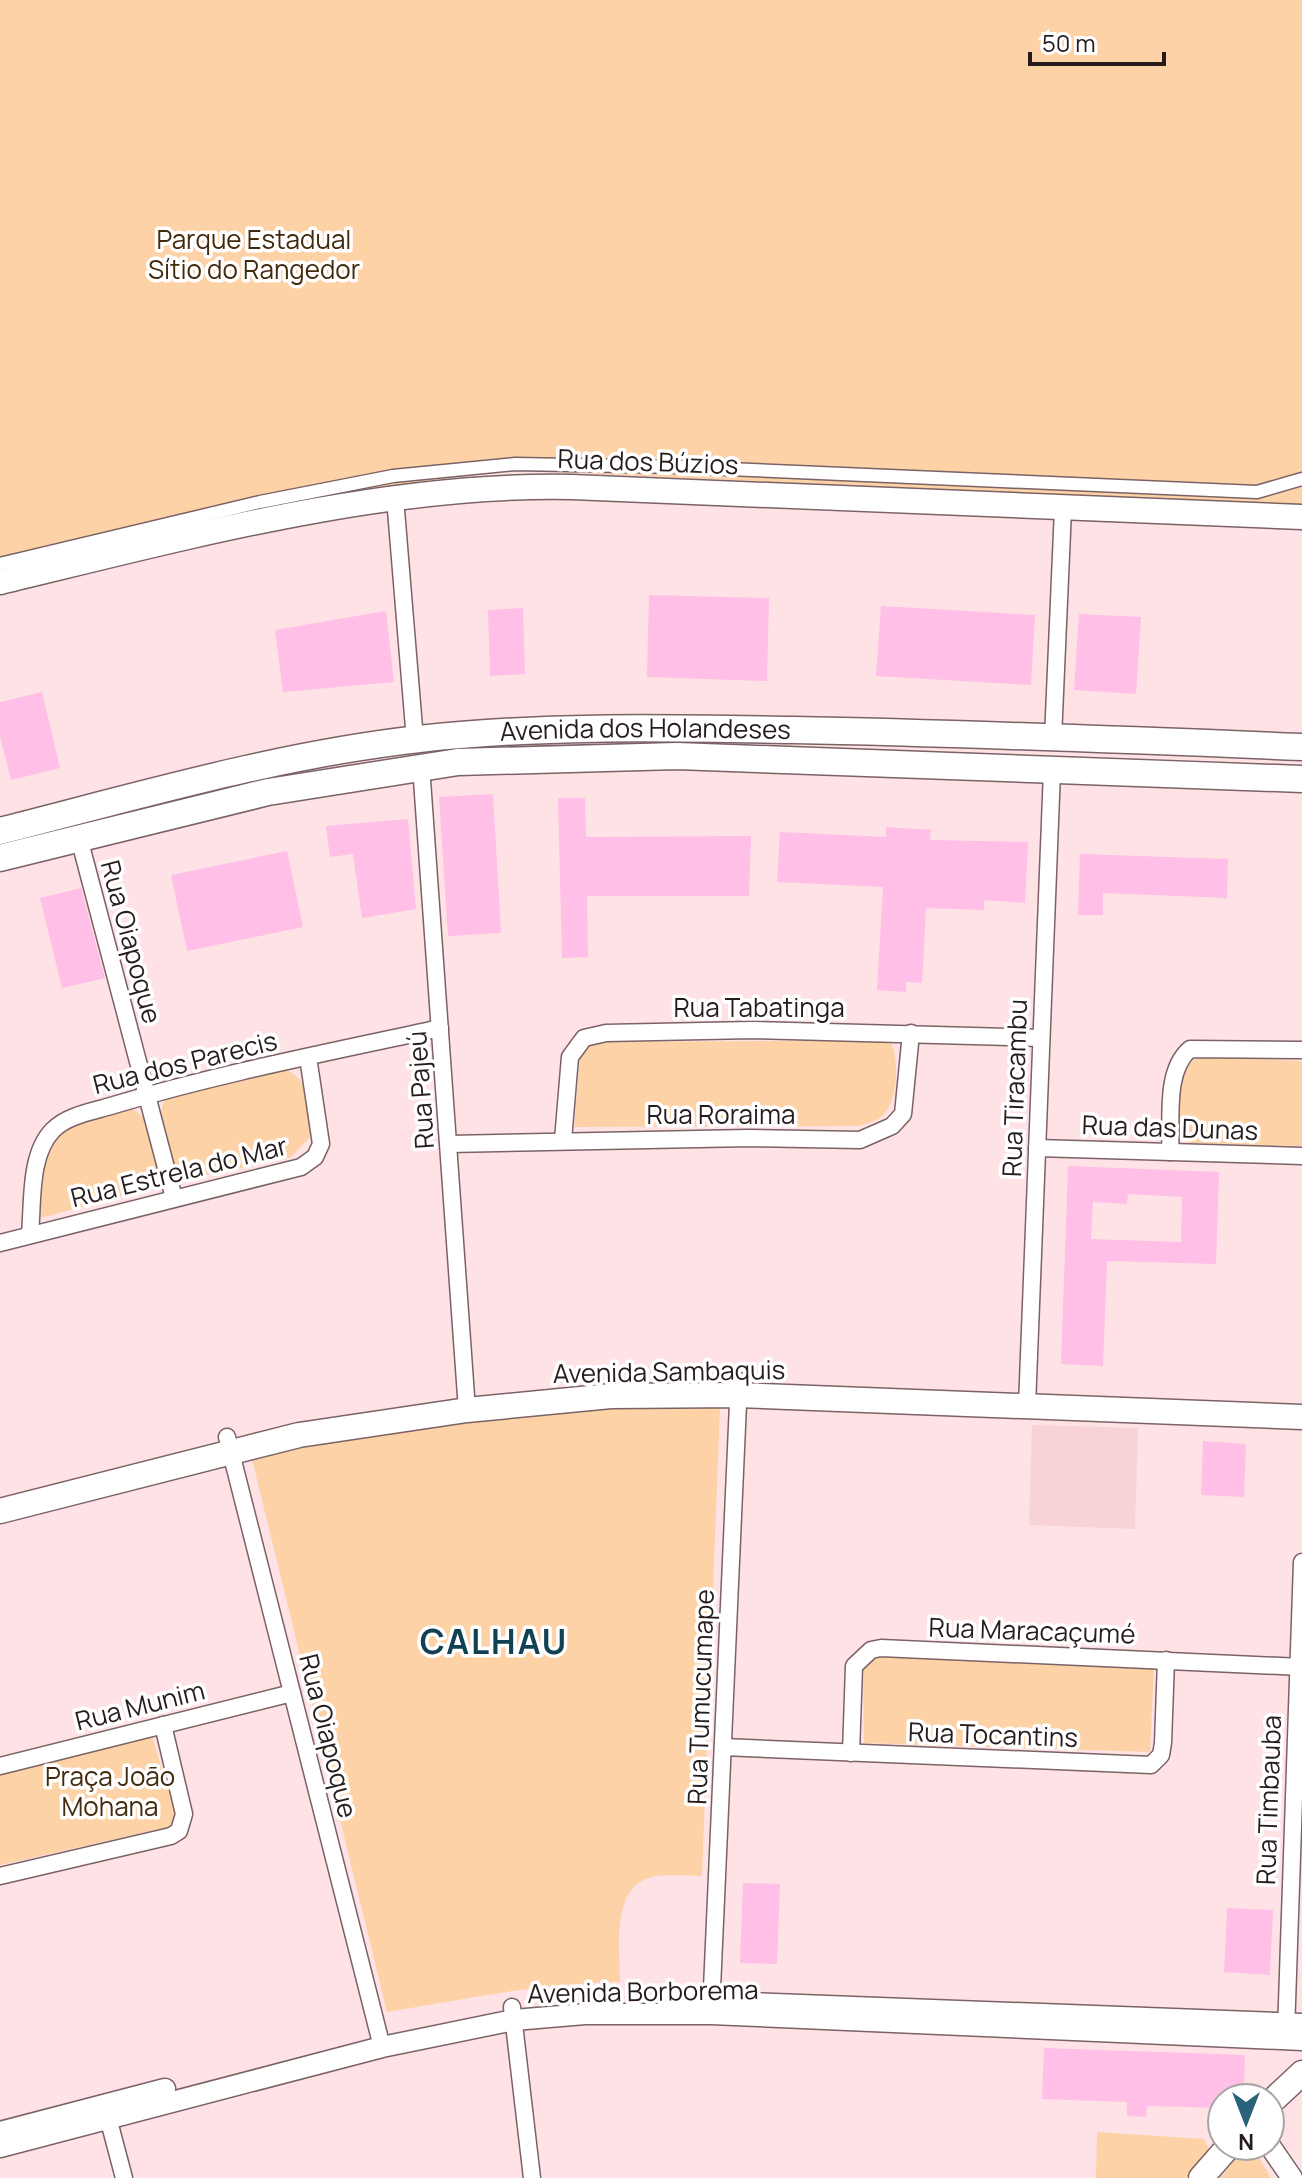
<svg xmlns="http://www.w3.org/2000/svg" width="1302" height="2178" font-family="Manrope,sans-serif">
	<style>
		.built { fill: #f7d2d6 }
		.green { fill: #fdd2a6 }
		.building { fill: #ffbfe6; fill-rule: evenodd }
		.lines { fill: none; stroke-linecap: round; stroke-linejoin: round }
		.pedestrian-casing { stroke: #7a6265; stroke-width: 15 }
		.minor-casing { stroke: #7a6265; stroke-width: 19 }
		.tertiary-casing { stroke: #7a6265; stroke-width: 23 }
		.secondary-casing { stroke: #7a6265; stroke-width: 27 }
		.primary-casing { stroke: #7a6265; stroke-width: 29 }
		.pedestrian { stroke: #fff; stroke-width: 12 }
		.minor { stroke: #fff; stroke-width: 16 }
		.tertiary { stroke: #fff; stroke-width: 20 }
		.secondary { stroke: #fff; stroke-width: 24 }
		.primary { stroke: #fff; stroke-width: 26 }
		.labels { text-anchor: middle; stroke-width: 7; stroke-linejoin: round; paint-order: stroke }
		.park-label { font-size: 26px; fill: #422a0d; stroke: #fff }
		.street-label { font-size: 26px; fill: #261c1e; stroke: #fff }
		.district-label { font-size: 34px; font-weight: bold; letter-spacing: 2px; fill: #104254; stroke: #fff }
	</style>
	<rect width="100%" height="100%" fill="#ffe2e5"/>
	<polygon class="built" points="1032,1425 1138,1428 1135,1529 1029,1525"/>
	<g class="green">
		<polygon points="0,0 1302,0 1302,506 510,470 394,485 0,570"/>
		<path d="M890,1040C899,1057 899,1100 883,1115C877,1121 868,1123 860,1126L574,1127L580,1056L588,1046L606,1042Z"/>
		<polygon points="1202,1056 1302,1061 1302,1146 1191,1143 1178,1139 1181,1076 1187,1063"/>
		<path d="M284,1070C310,1075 308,1112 312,1135L291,1157L193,1178L177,1169C166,1149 153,1117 167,1097Z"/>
		<path d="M131,1107L147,1121L162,1178L153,1189L36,1219C51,1129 42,1135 131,1107Z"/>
		<path d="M610,1407H720L702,1876C686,1876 667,1874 652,1877C610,1886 620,1952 620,1982C541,1983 465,1999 387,2012L252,1459C369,1429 490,1419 610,1407Z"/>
		<polygon points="881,1656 1154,1669 1150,1752 864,1743 863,1667"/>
		<polygon points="151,1733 177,1818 172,1826 0,1865 0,1773"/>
		<polygon points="1097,2132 1204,2139 1210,2151 1186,2178 1096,2178"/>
		<polygon points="1247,2146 1252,2146 1271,2178 1220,2178"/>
	</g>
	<g class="building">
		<polygon points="649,595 769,598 767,681 647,677"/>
		<polygon points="881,606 1035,615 1031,685 876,676"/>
		<polygon points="523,608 525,674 490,676 488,610"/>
		<polygon points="386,611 394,682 283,692 275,630"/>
		<polygon points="1079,614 1141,617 1136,694 1074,690"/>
		<polygon points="42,692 60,768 11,780 0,736 0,702"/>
		<polygon points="493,794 501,933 448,936 439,797"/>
		<polygon points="558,798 585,798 586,837 751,836 749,896 587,896 588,957 562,958"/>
		<polygon points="408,819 416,909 362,918 353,854 330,857 326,826"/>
		<polygon points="886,827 931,830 930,840 1028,842 1025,903 984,900 984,910 926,908 922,983 906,982 906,992 877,990 883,887 777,882 780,832 886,837"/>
		<polygon points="287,851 303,927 187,951 171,875"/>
		<polygon points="1080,854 1228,859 1227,898 1103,893 1103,915 1078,915"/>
		<polygon points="81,888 105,978 62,988 40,898"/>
		<path d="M1068,1166L1219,1172L1216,1264L1107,1261L1103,1366L1061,1364ZM1128,1194L1182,1197L1181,1242L1091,1239L1093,1202L1127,1204Z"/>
		<polygon points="1203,1441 1246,1444 1244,1497 1201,1495"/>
		<polygon points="743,1883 780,1884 777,1964 740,1963"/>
		<polygon points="1227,1908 1273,1910 1270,1975 1224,1972"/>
		<polygon points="1044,2048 1245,2055 1244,2087 1231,2098 1222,2098 1222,2108 1147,2106 1146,2117 1127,2116 1127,2102 1042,2099"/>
	</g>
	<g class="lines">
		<defs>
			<polyline id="pedestrian" points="0,564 260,502 393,476 515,464 681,467 1257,492 1302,479"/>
			<g id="minor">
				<polyline points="395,498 415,740"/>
				<polyline points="1053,738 1063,509"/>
				<polyline points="421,766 467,1410"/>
				<polyline points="79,838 174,1198"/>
				<polyline points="563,1140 570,1057 584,1038 606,1033 752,1030 1041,1038"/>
				<polyline points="449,1144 749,1138 860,1140 892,1126 903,1114 911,1033"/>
				<polyline points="1037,1148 1302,1156"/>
				<path d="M1170,1152C1172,1121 1164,1071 1190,1049L1302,1050"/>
				<path d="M30,1234C33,1202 29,1154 53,1130C67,1115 95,1111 114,1105C221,1073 331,1052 440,1028"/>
				<polyline points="0,1243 301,1167 315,1157 321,1144 308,1057"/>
				<polyline points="1027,1406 1052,771"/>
				<polyline points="227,1437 382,2047"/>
				<polyline points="723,1747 1151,1765 1161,1755 1163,1743 1166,1660"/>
				<polyline points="851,1753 854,1666 871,1650 881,1648 1302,1667"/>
				<polyline points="0,1766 292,1693"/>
				<polyline points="0,1876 171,1836 179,1831 184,1814 163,1725"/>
				<polyline points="512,2007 532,2178"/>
				<polyline points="711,2011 739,1381"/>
				<polyline points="1286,2032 1302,1562"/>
				<polyline points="106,2110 124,2178"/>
			</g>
			<g id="tertiary">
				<polyline points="671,2000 1302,2024"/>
				<polyline points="0,2132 165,2089"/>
				<polyline points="1270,2146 1292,2178"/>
				<polyline points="0,2147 382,2047 514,2020 585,2014 711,2014 1302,2040"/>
			</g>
			<g id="secondary">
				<path d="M0,582C183,538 383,483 572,487L1302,517"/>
				<polyline points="0,1511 299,1435 467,1410 611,1396 738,1395 1302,1417"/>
				<polyline points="1270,2103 1302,2073"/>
				<polyline points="1201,2178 1229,2146"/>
			</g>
			<g id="primary">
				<path id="s1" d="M0,831C138,796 277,755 419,739C544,725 669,728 794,730C964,733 1133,740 1302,747"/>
				<polyline points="0,858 268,792 458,762 677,756 1302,779"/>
			</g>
		</defs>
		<use href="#pedestrian" class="pedestrian-casing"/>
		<use href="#minor" class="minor-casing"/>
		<use href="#tertiary" class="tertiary-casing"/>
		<use href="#secondary" class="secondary-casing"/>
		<use href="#primary" class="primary-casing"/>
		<use href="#pedestrian" class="pedestrian"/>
		<use href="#minor" class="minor"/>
		<use href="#tertiary" class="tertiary"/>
		<use href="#secondary" class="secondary"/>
		<use href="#primary" class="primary"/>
	</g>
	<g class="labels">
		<g class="park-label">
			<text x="254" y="249">Parque Estadual<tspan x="254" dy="30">Sítio do Rangedor</tspan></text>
			<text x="110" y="1786">Praça João<tspan x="110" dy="30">Mohana</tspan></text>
		</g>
		<g class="street-label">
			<text transform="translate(648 462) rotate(2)" y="9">Rua dos Búzios</text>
			<text dy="9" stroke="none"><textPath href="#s1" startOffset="656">Avenida dos Holandeses</textPath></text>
			<text transform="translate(131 942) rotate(75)" y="9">Rua Oiapoque</text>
			<text x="759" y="1017">Rua Tabatinga</text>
			<text transform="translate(185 1063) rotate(-14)" y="9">Rua dos Parecis</text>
			<text transform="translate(1015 1088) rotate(-88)" y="9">Rua Tiracambu</text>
			<text transform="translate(421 1090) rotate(-94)" y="9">Rua Pajeú</text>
			<text x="721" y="1124">Rua Roraima</text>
			<text transform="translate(1170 1128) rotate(2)" y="9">Rua das Dunas</text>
			<text transform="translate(179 1172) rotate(-14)" y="9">Rua Estrela do Mar</text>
			<text transform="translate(669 1372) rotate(-1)" y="9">Avenida Sambaquis</text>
			<text transform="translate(1032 1631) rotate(2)" y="9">Rua Maracaçumé</text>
			<text transform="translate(701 1697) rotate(-88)" y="9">Rua Tumucumape</text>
			<text transform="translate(140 1706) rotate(-14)" y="9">Rua Munim</text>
			<text transform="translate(993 1735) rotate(2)" y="9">Rua Tocantins</text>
			<text transform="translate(328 1736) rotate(76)" y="9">Rua Oiapoque</text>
			<text transform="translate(1269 1800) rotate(-88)" y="9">Rua Timbauba</text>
			<text transform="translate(643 1992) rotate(-1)" y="9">Avenida Borborema</text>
		</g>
		<g class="district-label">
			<text x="494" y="1654">CALHAU</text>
		</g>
	</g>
	<g transform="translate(1246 2122) rotate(180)"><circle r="38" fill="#ffffff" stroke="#a8a4a5" stroke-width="2"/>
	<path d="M0-6L14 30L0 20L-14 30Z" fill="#28637b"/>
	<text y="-12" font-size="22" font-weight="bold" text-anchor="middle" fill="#261c1e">N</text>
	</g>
	<path d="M1030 52v12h134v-12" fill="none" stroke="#261c1e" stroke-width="4"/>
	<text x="1042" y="52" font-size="24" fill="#261c1e" stroke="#ffffff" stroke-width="6" paint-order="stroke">50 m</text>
</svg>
